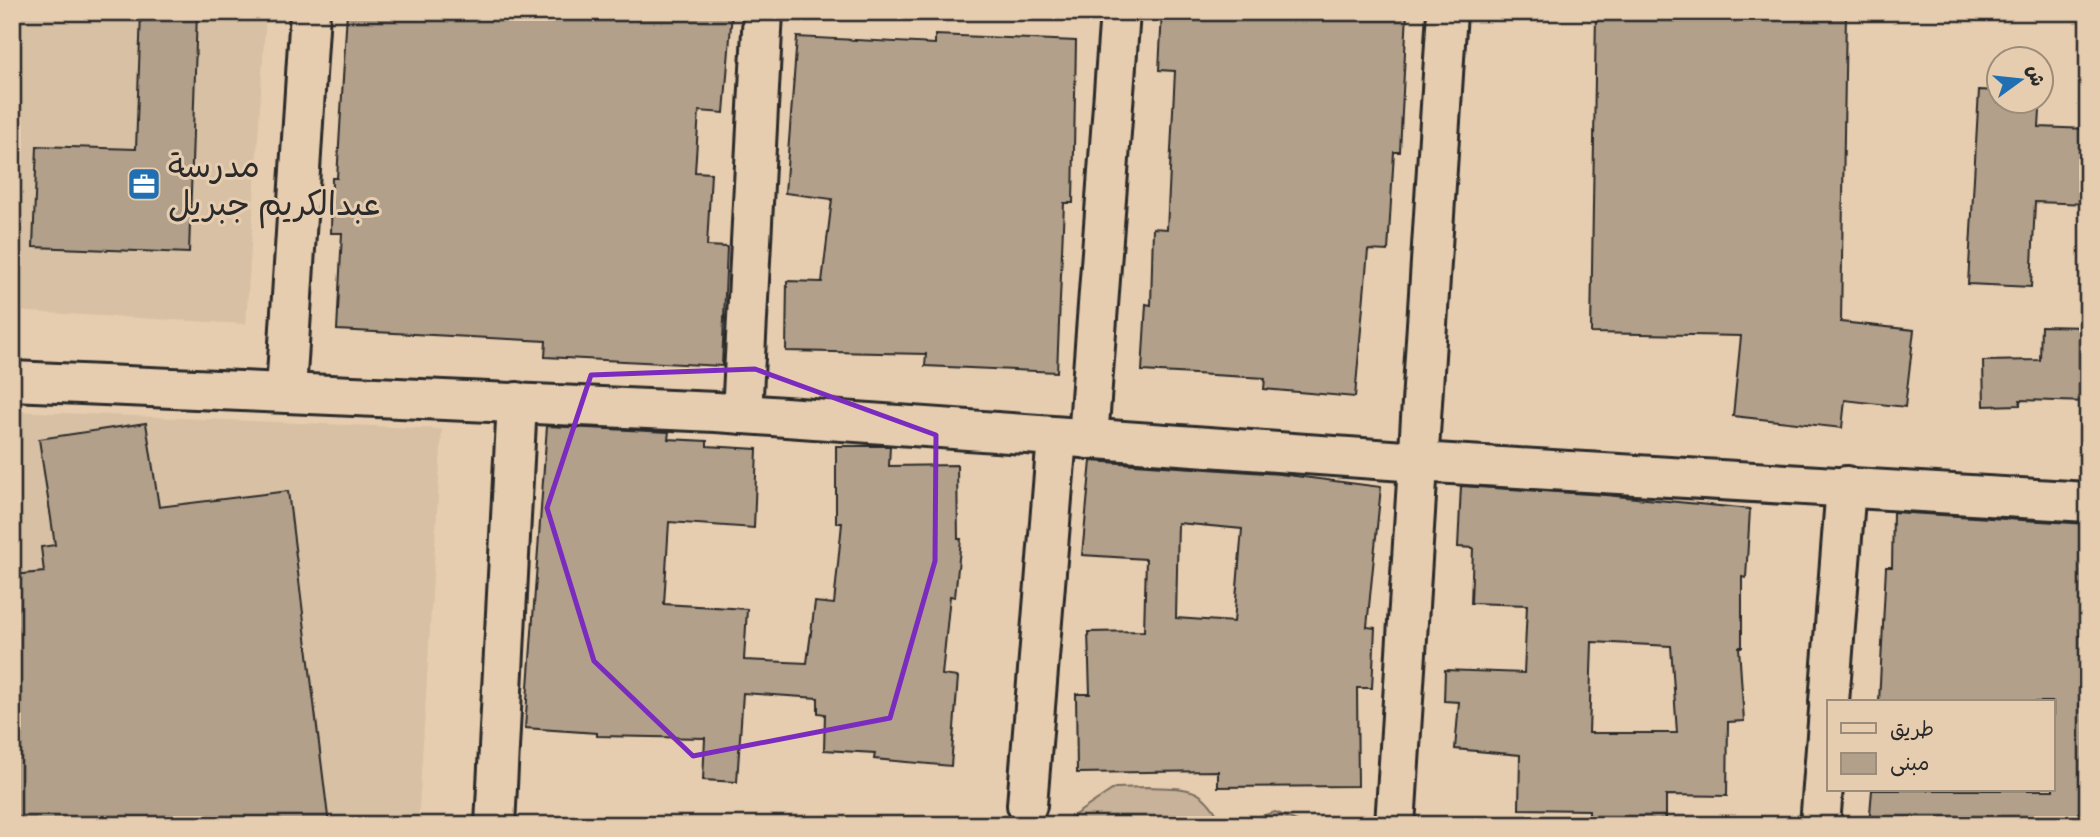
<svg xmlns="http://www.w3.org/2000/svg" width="2100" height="837" font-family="Caveat,'Playpen Sans Arabic',sans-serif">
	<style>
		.built { fill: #d7c0a4 }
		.green { fill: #c8b299; stroke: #7a6e62; stroke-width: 2 }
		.building { fill: #b2a08b; stroke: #2b2b2b; stroke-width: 2; fill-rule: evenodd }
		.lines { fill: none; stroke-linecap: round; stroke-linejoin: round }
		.minor-casing { stroke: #2b2b2b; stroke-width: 44 }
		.minor { stroke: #e7cdaf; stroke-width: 38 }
		.marked { fill: none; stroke: #7b2cbf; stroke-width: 5; stroke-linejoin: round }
		.labels { text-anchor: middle; stroke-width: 6; stroke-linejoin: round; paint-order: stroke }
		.poi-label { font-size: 33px; fill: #2b2b2b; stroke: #e7cdaf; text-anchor: start }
	</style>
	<rect width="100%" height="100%" fill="#e7cdaf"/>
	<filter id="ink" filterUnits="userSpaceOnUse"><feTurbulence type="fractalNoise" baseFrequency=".0143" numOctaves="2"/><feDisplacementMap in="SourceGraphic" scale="14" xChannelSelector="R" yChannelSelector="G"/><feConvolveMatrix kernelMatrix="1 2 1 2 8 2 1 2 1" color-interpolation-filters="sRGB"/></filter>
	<g filter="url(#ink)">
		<g class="built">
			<polygon points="12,12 266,12 246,324 12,311"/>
			<polygon points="12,411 442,429 418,825 12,825"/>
		</g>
		<g class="green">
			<path d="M1147,787C1189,789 1202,784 1223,825H1066L1067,820L1115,788Z"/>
			<polygon points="1275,812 1306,825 1230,825"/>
		</g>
		<g class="building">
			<polygon points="141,12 197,12 189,253 33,247 37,146 136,149"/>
			<polygon points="347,12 732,12 724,113 699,111 695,172 711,173 707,246 727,247 722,366 545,357 546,341 337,330 342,233 331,233 332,178 337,178"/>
			<polygon points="1162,12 1407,12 1400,152 1394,152 1388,251 1368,250 1355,397 1264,389 1265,378 1142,371 1146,304 1151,305 1153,228 1167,229 1175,71 1159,70"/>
			<polygon points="1596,12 1846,12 1841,322 1914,330 1905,407 1845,400 1842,428 1733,416 1741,336 1591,333"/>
			<polygon points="935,35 1076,41 1073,203 1064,203 1057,372 925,366 926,354 786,351 787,281 822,282 832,199 785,193 797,37 935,44"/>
			<polygon points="1979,90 1998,91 1998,102 2040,102 2041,94 2039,127 2088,129 2088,204 2035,202 2031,287 1968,284"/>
			<polygon points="2041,326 2088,327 2088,402 2020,400 2020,405 1984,406 1983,361 2040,360"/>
			<polygon points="146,423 159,507 288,491 329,825 12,825 12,575 44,572 41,547 55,545 39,439"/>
			<polygon points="547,426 669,432 668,439 707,441 707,446 757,449 754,528 669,522 664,604 747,609 744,660 807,663 815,602 834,604 842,523 836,523 836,446 890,446 889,466 957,465 958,539 961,539 955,597 950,596 942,675 958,677 951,766 874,759 875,753 824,750 825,714 818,713 818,698 743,693 737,782 703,780 705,738 597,736 597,733 525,728"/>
			<path d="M1091,461L1280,474L1381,487L1367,627L1375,628L1372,688H1357L1358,786L1218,787V771L1077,773L1076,694H1090L1088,632L1144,631L1146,559L1082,555ZM1178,523L1242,529L1234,622L1176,618Z"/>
			<path d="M1461,486L1605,495L1750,509L1746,578L1742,577V647H1739L1744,721L1728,722L1727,796L1666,795V825H1589V810L1519,809L1520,755L1455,749L1459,702L1444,701L1445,670L1524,673L1527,605L1471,603L1473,548L1458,547ZM1592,642L1671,646L1677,733H1589Z"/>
			<polygon points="1893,512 2088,524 2088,825 1869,825 1872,790 2053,790 2053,702 1879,702 1886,567 1892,567"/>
		</g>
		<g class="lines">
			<defs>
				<g id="minor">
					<polyline points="12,381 716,412 1418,462 2088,502"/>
					<polyline points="286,391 310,12"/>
					<polyline points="742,414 763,12"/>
					<polyline points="1088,439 1120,12"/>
					<polyline points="1829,702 1846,486"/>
					<polyline points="1027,805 1057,437"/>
					<polyline points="495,825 517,402"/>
					<polyline points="1395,825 1447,12"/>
					<polyline points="1820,825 1829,710"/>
				</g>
			</defs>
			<use href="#minor" class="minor-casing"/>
			<use href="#minor" class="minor"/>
		</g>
	</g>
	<path class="marked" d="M755,369L936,435L935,561L890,718L693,756L594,661L547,508L591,375Z"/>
	<defs>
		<symbol id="office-square" viewBox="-11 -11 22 22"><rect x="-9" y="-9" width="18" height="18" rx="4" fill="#1f6fb2" stroke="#e7cdaf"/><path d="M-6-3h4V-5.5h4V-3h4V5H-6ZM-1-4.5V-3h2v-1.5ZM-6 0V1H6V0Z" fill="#fff"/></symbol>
	</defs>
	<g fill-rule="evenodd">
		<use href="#office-square" x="125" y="165" width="38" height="38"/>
	</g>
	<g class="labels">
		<g class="poi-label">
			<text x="168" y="177">مدرسة<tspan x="168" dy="38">عبدالكريم جبريل</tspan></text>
		</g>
	</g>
	<rect width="2100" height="837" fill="none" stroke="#e7cdaf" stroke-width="42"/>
	<rect x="21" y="21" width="2058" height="795" fill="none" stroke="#2b2b2b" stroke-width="2.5" filter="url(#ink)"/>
	<rect x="1827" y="700" width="228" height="91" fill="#e7cdaf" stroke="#9c8c7a" stroke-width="2"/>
	<rect x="1841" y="723" width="35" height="10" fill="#e7cdaf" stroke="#9c8c7a" stroke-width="2"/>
	<text x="1890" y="736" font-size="21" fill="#2b2b2b">طريق</text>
	<rect x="1841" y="753" width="35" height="21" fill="#b2a08b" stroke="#9c8c7a" stroke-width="2"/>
	<text x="1890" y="770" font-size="21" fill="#2b2b2b">مبنى</text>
	<g transform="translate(2020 80) rotate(75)"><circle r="33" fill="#e7cdaf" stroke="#9c8c7a" stroke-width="2"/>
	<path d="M0-5L12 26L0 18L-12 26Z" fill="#1f6fb2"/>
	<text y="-10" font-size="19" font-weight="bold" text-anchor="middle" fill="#2b2b2b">ش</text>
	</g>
</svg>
